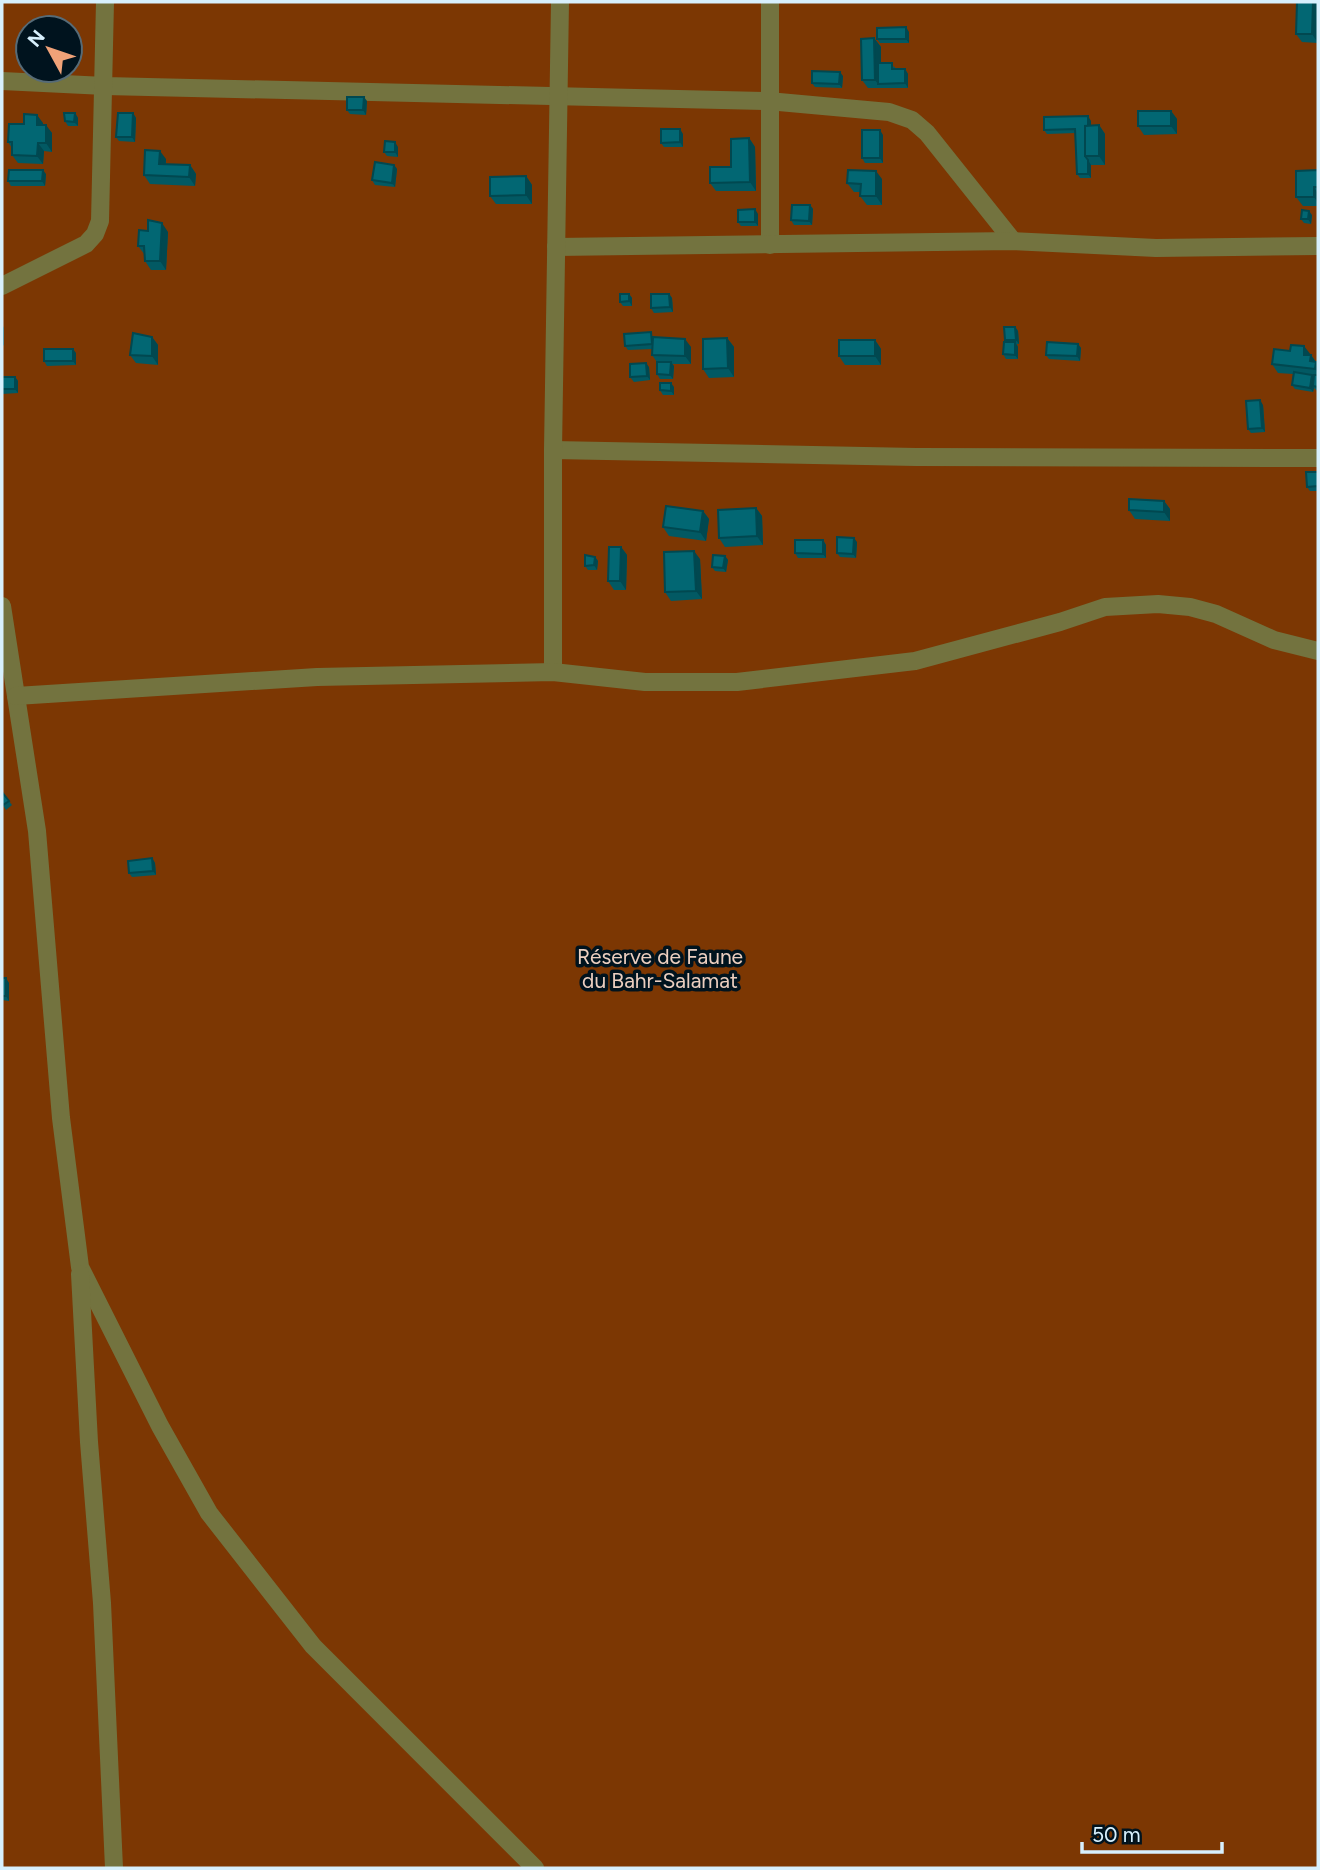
<svg xmlns="http://www.w3.org/2000/svg" width="1320" height="1870" font-family="Figtree,sans-serif">
	<style>
		.green { fill: #7c3703; fill-rule: evenodd }
		.lines { fill: none; stroke-linecap: round; stroke-linejoin: round }
		.minor { stroke: #73733f; stroke-width: 18 }
		.wall { fill: #025963 }
		.shaded-wall { fill: #014850 }
		.building { fill: #026773; stroke: #014850; stroke-width: 2 }
		.labels { text-anchor: middle; stroke-width: 7; stroke-linejoin: round; paint-order: stroke }
		.park-label { font-size: 21px; fill: #eccfc0; stroke: #00131e }
	</style>
	<rect width="100%" height="100%" fill="#072c3b"/>
	<path class="green" d="M2,2H1318V1868H2ZM28,28H70V70H28Z"/>
	<g class="lines">
		<g class="minor">
			<polyline points="2,81 105,86 768,101 889,112 912,120 927,133 1013,241"/>
			<polyline points="770,245 770,2"/>
			<polyline points="556,247 1013,241 1156,248 1318,246"/>
			<polyline points="2,286 86,244 95,234 100,221 105,2"/>
			<polyline points="553,450 916,457 1318,458"/>
			<polyline points="2,606 37,831 61,1118 80,1267 160,1426 209,1513 313,1646 535,1868"/>
			<polyline points="553,672 553,450 560,2"/>
			<polyline points="16,696 317,677 553,672 645,682 737,682 915,661 1060,622 1105,607 1158,604 1190,607 1216,614 1274,640 1318,651"/>
			<polyline points="80,1274 89,1442 102,1603 114,1868"/>
		</g>
	</g>
	<g class="wall">
		<polygon points="1297,2 1318,43 1302,42 1296,34"/>
		<polygon points="909,32 909,43 880,43 877,39"/>
		<polygon points="874,38 881,47 881,63 895,67 895,69 905,69 908,74 908,88 868,88 862,80"/>
		<polygon points="843,76 842,88 815,87 812,83"/>
		<polygon points="367,101 366,115 350,114 347,110"/>
		<polygon points="1171,111 1177,119 1177,134 1144,135 1138,126"/>
		<polygon points="75,113 78,118 78,126 68,126 65,121"/>
		<polygon points="133,113 136,118 135,142 119,141 116,137"/>
		<polygon points="37,115 43,125 52,133 52,152 44,151 43,164 18,163 12,155 12,148 8,142 24,124"/>
		<polygon points="1091,121 1091,126 1099,125 1105,134 1105,165 1091,165 1091,178 1080,178 1077,174 1075,133 1047,134 1044,130"/>
		<polygon points="683,134 683,147 664,147 661,143"/>
		<polygon points="883,135 883,163 865,163 862,158"/>
		<polygon points="749,138 755,147 756,191 716,191 710,183 731,167"/>
		<polygon points="398,147 398,157 387,156 384,152"/>
		<polygon points="166,159 166,164 190,165 196,174 195,186 150,184 144,175"/>
		<polygon points="394,165 397,169 395,187 375,185 372,180"/>
		<polygon points="1318,170 1318,206 1303,206 1296,197"/>
		<polygon points="46,174 45,186 11,186 8,181"/>
		<polygon points="526,176 532,185 532,204 496,204 490,196"/>
		<polygon points="882,179 882,205 867,205 860,196 861,192 854,192 847,183"/>
		<polygon points="810,205 813,209 812,225 794,225 791,220"/>
		<polygon points="758,214 758,226 741,226 738,222"/>
		<polygon points="1312,215 1311,224 1304,223 1301,219"/>
		<polygon points="148,231 168,232 166,270 151,270 145,261 145,255 138,246"/>
		<polygon points="629,294 632,298 632,306 623,306 620,302"/>
		<polygon points="669,294 672,298 673,312 654,313 651,308"/>
		<polygon points="1015,327 1018,331 1019,344 1017,344 1018,347 1018,359 1006,359 1003,354 1006,342 1005,340"/>
		<polygon points="654,336 654,337 691,347 691,364 672,364 674,366 673,379 660,379 657,374 657,362 652,355 652,349 628,350 625,346"/>
		<polygon points="152,337 158,345 158,365 136,363 130,355"/>
		<polygon points="727,338 734,347 734,377 709,378 703,369"/>
		<polygon points="875,340 881,349 881,365 845,365 839,356"/>
		<polygon points="1078,344 1081,348 1080,361 1049,359 1046,355"/>
		<polygon points="76,353 76,365 47,366 44,361"/>
		<polygon points="1311,355 1318,365 1318,391 1316,390 1314,388 1313,392 1295,389 1292,385 1293,374 1278,373 1272,364"/>
		<polygon points="649,367 650,380 634,382 630,377"/>
		<polygon points="2,377 15,377 18,381 18,393 2,394"/>
		<polygon points="674,387 674,395 663,395 660,390"/>
		<polygon points="1263,405 1265,432 1251,433 1248,429"/>
		<polygon points="1318,472 1318,491 1310,491 1307,487"/>
		<polygon points="1164,501 1170,509 1170,521 1135,519 1129,510"/>
		<polygon points="756,508 762,516 763,545 725,547 719,538"/>
		<polygon points="703,511 709,519 706,541 669,536 663,527"/>
		<polygon points="823,540 826,545 826,558 798,558 795,553"/>
		<polygon points="857,542 856,558 840,557 837,553"/>
		<polygon points="621,547 627,555 626,590 614,590 608,581"/>
		<polygon points="725,556 728,560 726,572 715,571 712,567"/>
		<polygon points="595,557 598,561 597,570 588,570 585,566"/>
		<polygon points="700,559 702,599 671,601 665,592"/>
		<polygon points="2,792 12,805 6,810 2,804"/>
		<polygon points="152,858 155,863 156,875 132,877 129,873"/>
		<polygon points="2,978 9,983 9,1001 2,1000"/>
	</g>
	<g class="shaded-wall">
		<polygon points="1313,2 1318,2 1318,43 1312,34"/>
		<polygon points="906,27 909,32 909,43 906,39"/>
		<polygon points="874,38 881,47 881,84 878,84 881,88 875,80"/>
		<polygon points="905,69 908,74 908,88 905,83"/>
		<polygon points="840,72 843,76 842,88 839,84"/>
		<polygon points="364,97 367,101 366,115 363,110"/>
		<polygon points="1171,111 1177,119 1177,134 1171,126"/>
		<polygon points="75,113 78,118 78,126 74,122"/>
		<polygon points="133,113 136,118 135,142 132,137"/>
		<polygon points="37,115 43,123 43,133 37,125"/>
		<polygon points="1088,116 1091,121 1091,156 1088,156"/>
		<polygon points="46,125 52,133 52,152 46,143"/>
		<polygon points="1099,125 1105,134 1105,165 1099,156"/>
		<polygon points="680,129 683,134 683,147 680,142"/>
		<polygon points="880,130 883,135 883,163 880,158"/>
		<polygon points="749,138 755,147 756,191 750,182"/>
		<polygon points="395,142 398,147 398,157 395,152"/>
		<polygon points="38,143 44,151 43,164 37,156"/>
		<polygon points="160,151 166,159 165,172 159,164"/>
		<polygon points="1088,160 1091,165 1091,178 1088,174"/>
		<polygon points="190,165 196,174 195,186 189,177"/>
		<polygon points="394,165 397,169 395,187 392,183"/>
		<polygon points="43,170 46,174 45,186 42,181"/>
		<polygon points="876,171 882,179 882,205 876,196"/>
		<polygon points="526,176 532,185 532,204 526,195"/>
		<polygon points="1314,187 1318,194 1318,203 1314,197"/>
		<polygon points="810,205 813,209 812,225 809,221"/>
		<polygon points="755,209 758,214 758,226 755,222"/>
		<polygon points="1309,211 1312,215 1311,224 1308,219"/>
		<polygon points="162,223 168,232 166,270 160,261"/>
		<polygon points="629,294 632,298 632,306 629,301"/>
		<polygon points="669,294 672,298 673,312 670,307"/>
		<polygon points="2,324 4,328 4,346 2,343"/>
		<polygon points="1015,327 1018,331 1019,344 1016,340"/>
		<polygon points="152,337 158,345 158,365 152,356"/>
		<polygon points="727,338 734,347 734,377 728,368"/>
		<polygon points="685,339 691,347 691,364 685,356"/>
		<polygon points="875,340 881,349 881,365 875,356"/>
		<polygon points="1015,342 1018,347 1018,359 1015,355"/>
		<polygon points="1078,344 1081,348 1080,361 1077,356"/>
		<polygon points="1304,346 1311,355 1304,355"/>
		<polygon points="73,349 76,353 76,365 73,361"/>
		<polygon points="1311,355 1318,365 1318,373 1310,361"/>
		<polygon points="671,362 674,366 673,379 670,375"/>
		<polygon points="646,363 649,367 650,380 647,376"/>
		<polygon points="1312,375 1315,379 1313,386 1314,388 1313,392 1310,388"/>
		<polygon points="15,377 18,381 18,393 15,389"/>
		<polygon points="671,383 674,387 674,395 671,391"/>
		<polygon points="1260,400 1263,405 1265,432 1262,428"/>
		<polygon points="1164,501 1170,509 1170,521 1164,512"/>
		<polygon points="756,508 762,516 763,545 757,536"/>
		<polygon points="703,511 709,519 706,541 700,532"/>
		<polygon points="854,538 857,542 856,558 853,554"/>
		<polygon points="823,540 826,545 826,558 823,554"/>
		<polygon points="621,547 627,555 626,590 620,581"/>
		<polygon points="694,551 700,559 702,599 696,591"/>
		<polygon points="725,556 728,560 726,572 723,568"/>
		<polygon points="595,557 598,561 597,570 594,565"/>
		<polygon points="152,858 155,863 156,875 153,871"/>
		<polygon points="6,978 9,983 9,1001 6,996"/>
	</g>
	<g class="building">
		<polygon points="1297,2 1313,2 1312,34 1296,34"/>
		<polygon points="906,27 906,39 877,39 877,28"/>
		<polygon points="874,38 875,80 862,80 861,39"/>
		<polygon points="878,63 892,63 892,69 905,69 905,83 878,84"/>
		<polygon points="812,71 840,72 839,84 812,83"/>
		<polygon points="347,97 364,97 363,110 347,110"/>
		<rect x="1138" y="111" width="33" height="15"/>
		<polygon points="64,113 75,113 74,122 65,121"/>
		<polygon points="118,113 133,113 132,137 116,137"/>
		<polygon points="24,114 37,115 37,125 46,125 46,143 38,143 37,156 12,155 12,142 8,142 9,124 24,124"/>
		<polygon points="1088,116 1088,126 1085,126 1085,156 1088,160 1088,174 1077,174 1075,129 1044,130 1044,117"/>
		<polygon points="1099,125 1099,156 1085,156 1085,126"/>
		<polygon points="661,129 680,129 680,142 661,143"/>
		<rect x="862" y="130" width="18" height="28"/>
		<polygon points="749,138 750,182 710,183 710,167 731,167 731,139"/>
		<polygon points="385,141 395,142 395,152 384,152"/>
		<polygon points="145,150 160,151 159,164 190,165 189,177 144,175"/>
		<polygon points="375,162 394,165 392,183 372,180"/>
		<polygon points="9,170 43,170 42,181 8,181"/>
		<polygon points="848,170 876,171 876,196 860,196 861,184 847,183"/>
		<polygon points="1318,170 1318,187 1314,187 1314,197 1296,197 1296,171"/>
		<polygon points="526,176 526,195 490,196 490,177"/>
		<polygon points="792,205 810,205 809,221 791,220"/>
		<polygon points="755,209 755,222 738,222 738,210"/>
		<polygon points="1302,210 1309,211 1308,219 1301,219"/>
		<polygon points="148,220 162,223 160,261 145,261 144,246 138,246 139,230 148,231"/>
		<polygon points="620,294 629,294 629,301 620,302"/>
		<polygon points="651,294 669,294 670,307 651,308"/>
		<polygon points="1004,327 1015,327 1016,340 1005,340"/>
		<polygon points="651,332 652,344 625,346 624,334"/>
		<polygon points="133,333 152,337 152,356 130,355"/>
		<polygon points="653,337 685,339 685,356 652,355"/>
		<polygon points="727,338 728,368 703,369 703,339"/>
		<rect x="839" y="340" width="36" height="16"/>
		<polygon points="1004,342 1015,342 1015,355 1003,354"/>
		<polygon points="1047,342 1078,344 1077,356 1046,355"/>
		<polygon points="1291,345 1304,346 1304,355 1311,355 1310,361 1316,362 1315,369 1272,364 1274,349 1290,351"/>
		<rect x="44" y="349" width="29" height="12"/>
		<polygon points="657,362 671,362 670,375 657,374"/>
		<polygon points="646,363 647,376 630,377 630,364"/>
		<polygon points="1294,372 1312,375 1310,388 1292,385"/>
		<polygon points="1314,375 1318,375 1318,387 1313,386"/>
		<rect x="2" y="377" width="13" height="12"/>
		<polygon points="660,383 671,383 671,391 660,390"/>
		<polygon points="1260,400 1262,428 1248,429 1246,401"/>
		<polygon points="1306,472 1318,472 1318,486 1307,487"/>
		<polygon points="1129,499 1164,501 1164,512 1129,510"/>
		<polygon points="666,506 703,511 700,532 663,527"/>
		<polygon points="756,508 757,536 719,538 718,510"/>
		<polygon points="837,537 854,538 853,554 837,553"/>
		<polygon points="795,540 823,540 823,554 795,553"/>
		<polygon points="609,547 621,547 620,581 608,581"/>
		<polygon points="694,551 696,591 665,592 664,552"/>
		<polygon points="585,555 595,557 594,565 585,566"/>
		<polygon points="713,555 725,556 723,568 712,567"/>
		<polygon points="2,792 9,801 3,805 2,803"/>
		<polygon points="152,858 153,871 129,873 128,861"/>
		<rect x="2" y="978" width="4" height="18"/>
	</g>
	<g class="labels">
		<g class="park-label">
			<text x="660" y="964">Réserve de Faune<tspan x="660" dy="24">du Bahr-Salamat</tspan></text>
		</g>
	</g>
	<rect width="1320" height="1870" fill="none" stroke="#d7f0fd" stroke-width="7"/>
	<g transform="translate(49 49) rotate(310)"><circle r="33" fill="#00131e" stroke="#566b77" stroke-width="2"/>
	<path d="M0-5L12 26L0 18L-12 26Z" fill="#f0a278"/>
	<text y="-10" font-size="19" font-weight="bold" text-anchor="middle" fill="#d7f0fd">N</text>
	</g>
	<path d="M1082 1842v10h140v-10" fill="none" stroke="#d7f0fd" stroke-width="3.5"/>
	<text x="1092" y="1842" font-size="21" fill="#d7f0fd" stroke="#00131e" stroke-width="5" paint-order="stroke">50 m</text>
</svg>
